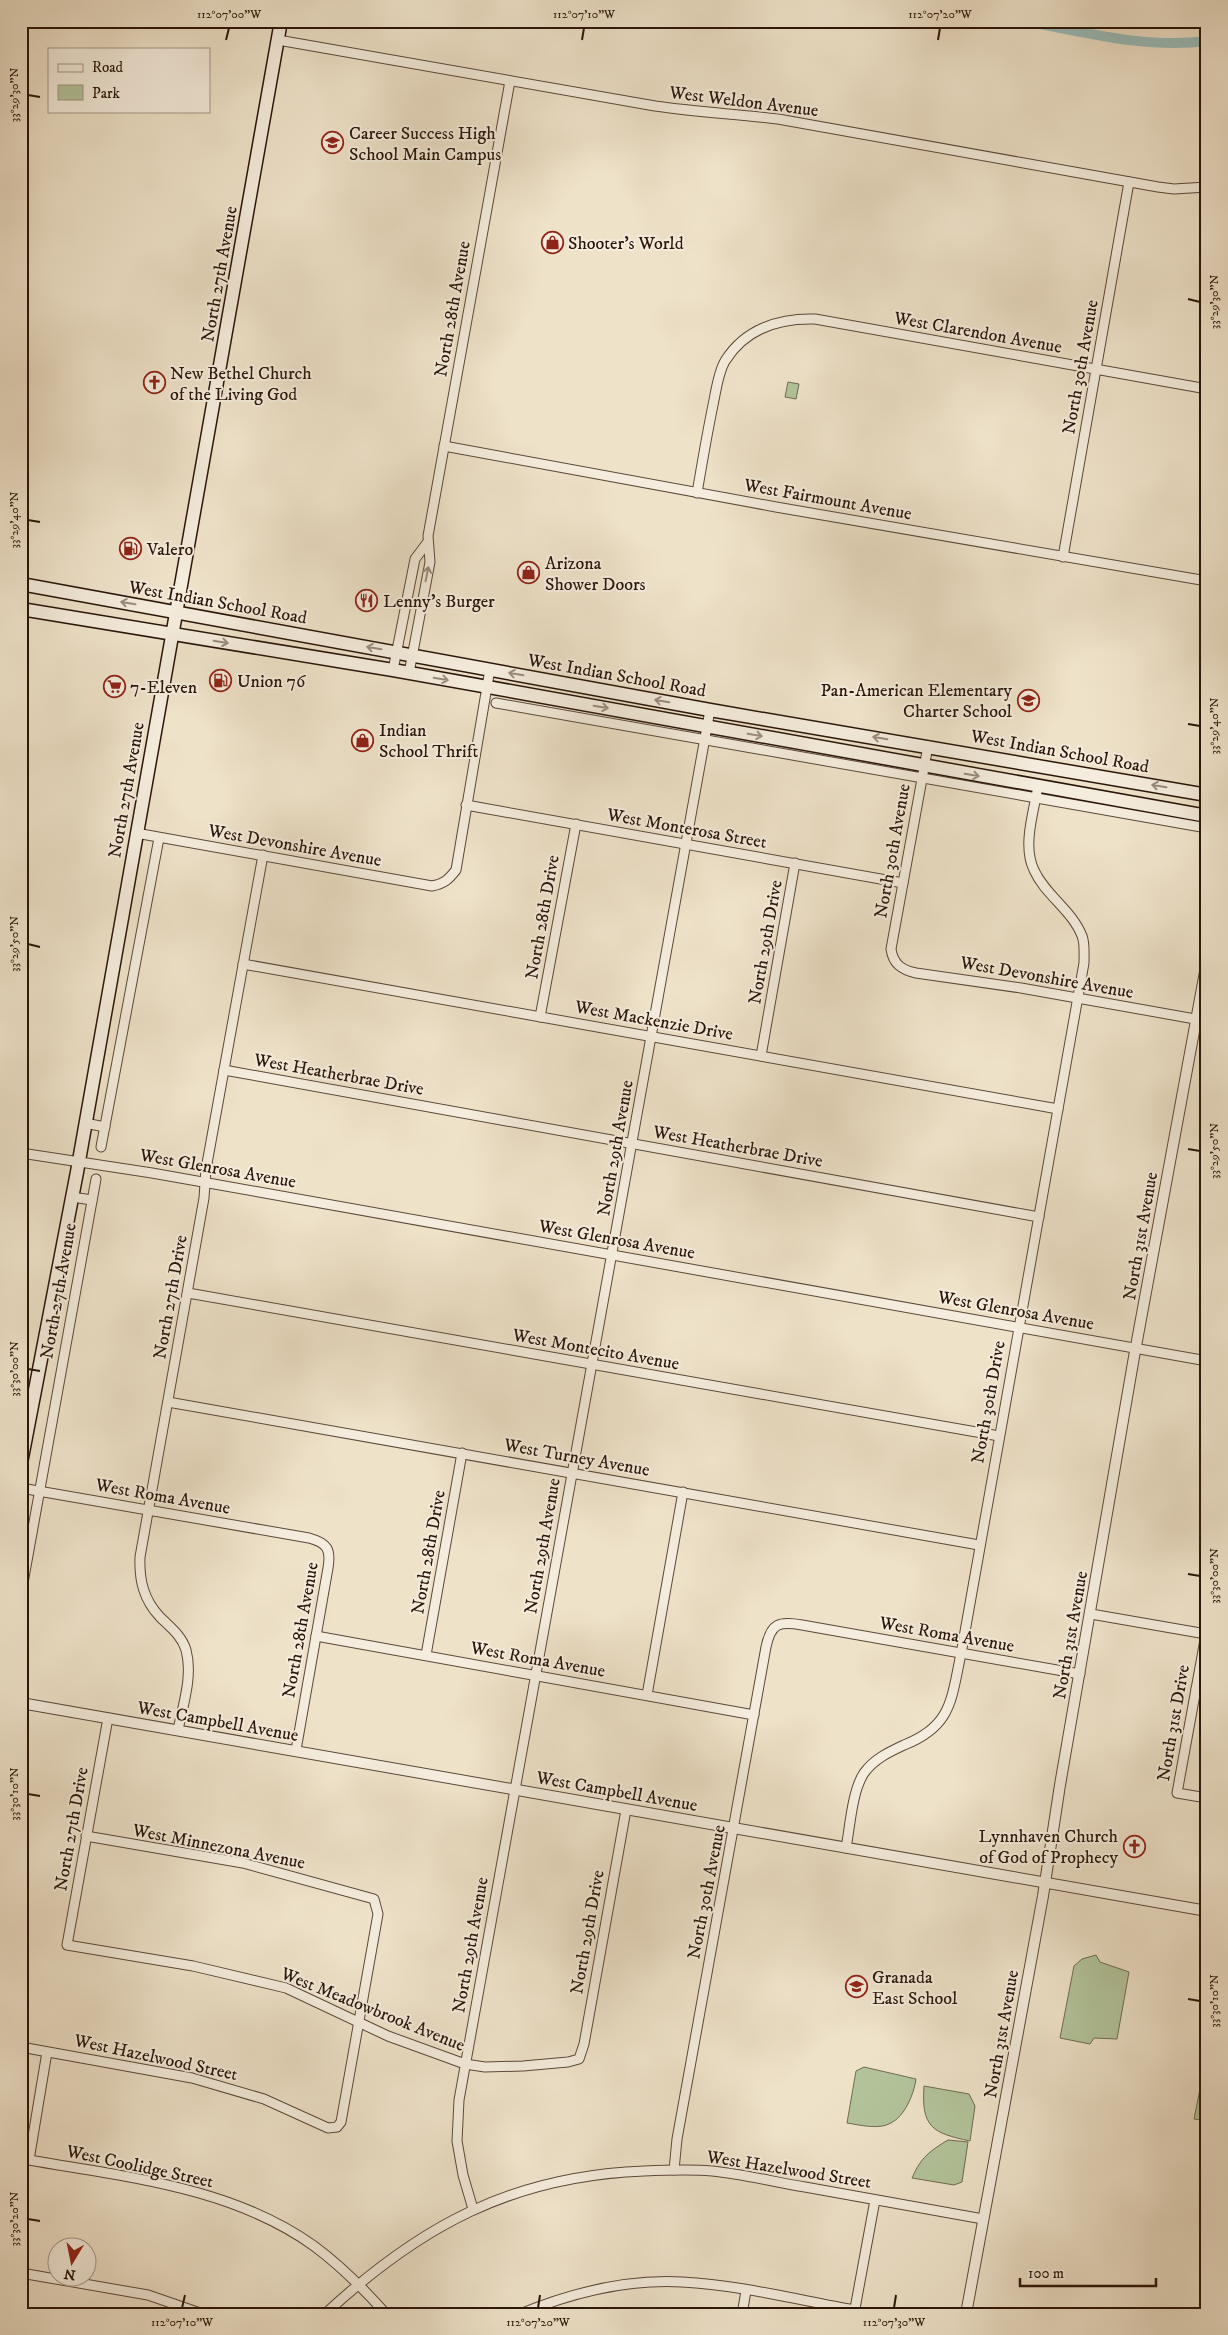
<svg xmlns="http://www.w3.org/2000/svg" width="1228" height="2335" font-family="'IM FELL DW Pica',serif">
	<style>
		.green { fill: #b3c49b; stroke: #6e6c52 }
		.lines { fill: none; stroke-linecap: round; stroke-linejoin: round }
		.canal { stroke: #9abdbb; stroke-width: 10 }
		.minor-casing { stroke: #5b4839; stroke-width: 11 }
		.tertiary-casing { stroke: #5b4839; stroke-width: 12 }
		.secondary-casing { stroke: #2a1509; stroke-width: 15 }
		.minor { stroke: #f4ecdc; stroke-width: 9 }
		.tertiary { stroke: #f4ecdc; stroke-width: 10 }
		.secondary { stroke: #f4ecdc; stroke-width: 12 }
		.oneway { stroke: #998b7d }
		.ticks { fill: none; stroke: #2a1509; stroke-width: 2 }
		.labels { text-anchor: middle; stroke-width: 4; stroke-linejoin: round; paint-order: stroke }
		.street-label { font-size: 18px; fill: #2a1509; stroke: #f4ecdc }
		.poi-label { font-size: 18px; fill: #2a1509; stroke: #f4ecdc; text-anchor: start }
		.neatline { fill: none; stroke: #2a1509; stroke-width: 2 }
		.ticks-label { font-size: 12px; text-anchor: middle; fill: #2a1509 }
	</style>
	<rect width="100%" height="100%" fill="#eee2c9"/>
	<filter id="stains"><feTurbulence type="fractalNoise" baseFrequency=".004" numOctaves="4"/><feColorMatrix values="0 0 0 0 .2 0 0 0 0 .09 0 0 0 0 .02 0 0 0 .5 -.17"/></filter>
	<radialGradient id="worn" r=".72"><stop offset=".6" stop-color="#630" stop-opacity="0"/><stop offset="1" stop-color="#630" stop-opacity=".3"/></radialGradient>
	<g class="green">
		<polygon points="788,382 799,384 796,399 785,397"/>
		<polygon points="1096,1955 1100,1962 1129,1972 1117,2039 1094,2038 1090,2044 1060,2038 1074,1966 1082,1959"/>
		<path d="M864,2067L916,2079C914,2094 905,2116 891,2123C879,2130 860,2125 847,2123L856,2071Z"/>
		<polygon points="1201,2084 1207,2085 1207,2121 1194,2119"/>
		<path d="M924,2086L969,2094L975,2106L970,2141C933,2133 921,2128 924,2086Z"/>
		<path d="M948,2140L968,2142L962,2182L954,2185L912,2178C921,2157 930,2151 948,2140Z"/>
	</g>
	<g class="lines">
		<path class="canal" d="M1025,21C1084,32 1146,49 1207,41"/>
		<defs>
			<g id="minor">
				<path d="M278,40L655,106C696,112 737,114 778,119L1158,187L1174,189L1207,187"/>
				<polyline points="444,446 776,507 1207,581"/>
				<path d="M697,493C702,464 707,434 713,405C716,391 718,373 725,361C745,329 779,318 815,319L1207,389"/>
				<polyline points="1063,557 1129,182"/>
				<polyline points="393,670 415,559 427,543"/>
				<polyline points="409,673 430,562 428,536 510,81"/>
				<polyline points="496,703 1207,828"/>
				<path d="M928,746L891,949C893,964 902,970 916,973L1021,988L1195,1019"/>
				<polyline points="466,805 903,883"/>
				<path d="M136,833L432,886C444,884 449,879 456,870L490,669"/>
				<polyline points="243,964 1058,1109"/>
				<polyline points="540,1017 576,824"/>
				<polyline points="761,1056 795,863"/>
				<polyline points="224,1070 1039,1217"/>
				<polyline points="85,1123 105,1127"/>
				<polyline points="101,1147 159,838"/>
				<polyline points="21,1153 152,1173 1207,1361"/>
				<polyline points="72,1197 92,1200"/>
				<polyline points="188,1293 999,1436"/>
				<polyline points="168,1402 979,1545"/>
				<path d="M21,1488L309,1538C328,1543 331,1550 328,1568L296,1750"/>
				<polyline points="21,1594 96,1179"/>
				<polyline points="1091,1614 1206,1634"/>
				<polyline points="1207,1629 1177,1793 1207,1798"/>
				<polyline points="316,1636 754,1715"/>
				<polyline points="426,1655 462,1453"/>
				<polyline points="1196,1689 1207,1691"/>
				<polyline points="647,1695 683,1492"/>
				<polyline points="108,1718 67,1945 193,1966 286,1988 388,2036 465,2064 485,2067 523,2066 568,2062 579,2059 584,2044 626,1810"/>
				<path d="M178,1730C183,1705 193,1676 186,1650C182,1636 170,1627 160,1617C144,1600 139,1581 140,1557L204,1198L206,1169L263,855"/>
				<path d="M846,1848C850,1827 852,1791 864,1773C874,1759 889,1752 904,1745C952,1726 951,1700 961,1654L1084,963C1084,954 1085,943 1082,936C1072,910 1045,895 1034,870C1022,846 1034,811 1038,786"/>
				<polyline points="21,2047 192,2078 264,2099 328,2128 337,2127 341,2122 378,1914 374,1899 243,1863 86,1836"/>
				<path d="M47,2052L29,2160C126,2177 232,2187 314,2246C341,2266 364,2289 386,2314"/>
				<path d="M674,2170L677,2139L766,1647C771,1623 779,1621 802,1625L1080,1674"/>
				<polyline points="473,2209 463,2175 457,2141 459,2100 710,710"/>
				<polyline points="21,2273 148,2295 203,2314"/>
				<path d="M325,2314C420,2226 512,2176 644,2171C666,2170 689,2169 712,2171C743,2174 774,2182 805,2187C864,2198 924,2208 983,2219"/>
				<path d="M520,2314C571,2293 626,2279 682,2282C740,2285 798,2300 855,2310"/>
				<polyline points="742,2314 746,2291"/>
				<polyline points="854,2314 875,2200"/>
			</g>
			<g id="tertiary">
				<polyline points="21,1703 1207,1911"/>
				<polyline points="966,2314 1043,1896 1060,1785 1134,1357 1207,961"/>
			</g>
			<g id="secondary">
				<polyline points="21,584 710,710 1207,795"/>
				<polyline points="21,609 393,670 1207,816"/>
				<polyline points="21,1463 77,1172 281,21"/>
			</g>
		</defs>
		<use href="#minor" class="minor-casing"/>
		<use href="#tertiary" class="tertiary-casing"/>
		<use href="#secondary" class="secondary-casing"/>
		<use href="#minor" class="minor"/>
		<use href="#tertiary" class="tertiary"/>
		<use href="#secondary" class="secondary"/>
	</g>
	<defs><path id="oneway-shaft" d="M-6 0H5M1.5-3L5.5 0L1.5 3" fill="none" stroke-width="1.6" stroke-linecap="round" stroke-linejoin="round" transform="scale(1.25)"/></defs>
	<g class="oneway">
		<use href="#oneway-shaft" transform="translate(427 574) rotate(-79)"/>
		<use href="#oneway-shaft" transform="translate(128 603) rotate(-170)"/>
		<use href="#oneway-shaft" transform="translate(221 642) rotate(9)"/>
		<use href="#oneway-shaft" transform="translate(374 648) rotate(-170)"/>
		<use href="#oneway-shaft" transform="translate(516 674) rotate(-170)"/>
		<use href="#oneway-shaft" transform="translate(441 679) rotate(10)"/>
		<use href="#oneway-shaft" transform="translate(662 701) rotate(-170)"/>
		<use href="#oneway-shaft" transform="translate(601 707) rotate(10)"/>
		<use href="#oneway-shaft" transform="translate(755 735) rotate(10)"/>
		<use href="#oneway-shaft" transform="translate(880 738) rotate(-171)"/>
		<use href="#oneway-shaft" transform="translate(972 775) rotate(10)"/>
		<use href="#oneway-shaft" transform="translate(1159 786) rotate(-170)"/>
	</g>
	<path class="ticks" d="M226,40L229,28M582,40L584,28M938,40L940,28M28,95L40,97M1188,299L1200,302M28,520L40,522M1188,724L1200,726M28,944L40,947M1188,1149L1200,1151M28,1369L40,1371M1188,1574L1200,1576M28,1794L40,1796M1188,1999L1200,2001M28,2219L40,2221M182,2308L185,2295M538,2308L540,2295M894,2308L896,2295"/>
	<defs>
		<symbol id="school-ring" viewBox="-11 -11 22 22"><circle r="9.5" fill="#f4ecdc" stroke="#8f2418" stroke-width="1.5"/><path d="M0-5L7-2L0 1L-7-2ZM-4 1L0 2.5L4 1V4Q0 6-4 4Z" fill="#8f2418"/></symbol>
		<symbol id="shop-ring" viewBox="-11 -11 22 22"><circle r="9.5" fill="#f4ecdc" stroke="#8f2418" stroke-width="1.5"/><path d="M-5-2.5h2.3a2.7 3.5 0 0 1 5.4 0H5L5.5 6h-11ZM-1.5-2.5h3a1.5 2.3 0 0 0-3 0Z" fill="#8f2418"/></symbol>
		<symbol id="church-ring" viewBox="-11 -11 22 22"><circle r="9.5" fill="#f4ecdc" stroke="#8f2418" stroke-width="1.5"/><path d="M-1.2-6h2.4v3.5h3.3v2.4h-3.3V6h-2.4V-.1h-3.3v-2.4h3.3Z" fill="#8f2418"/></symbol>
		<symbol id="fuel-ring" viewBox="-11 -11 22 22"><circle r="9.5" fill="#f4ecdc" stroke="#8f2418" stroke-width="1.5"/><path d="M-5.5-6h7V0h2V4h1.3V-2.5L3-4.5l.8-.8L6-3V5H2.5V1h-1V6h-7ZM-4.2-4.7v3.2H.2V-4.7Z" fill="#8f2418"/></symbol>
		<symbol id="restaurant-ring" viewBox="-11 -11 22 22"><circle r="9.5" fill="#f4ecdc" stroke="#8f2418" stroke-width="1.5"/><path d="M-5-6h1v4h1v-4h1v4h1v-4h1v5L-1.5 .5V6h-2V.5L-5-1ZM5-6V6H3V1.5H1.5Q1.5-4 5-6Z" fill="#8f2418"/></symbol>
		<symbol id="supermarket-ring" viewBox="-11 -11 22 22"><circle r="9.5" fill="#f4ecdc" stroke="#8f2418" stroke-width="1.5"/><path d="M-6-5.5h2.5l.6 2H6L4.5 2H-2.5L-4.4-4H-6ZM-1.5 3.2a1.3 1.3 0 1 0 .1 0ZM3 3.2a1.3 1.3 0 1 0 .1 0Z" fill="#8f2418"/></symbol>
	</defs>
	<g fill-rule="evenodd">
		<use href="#school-ring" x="320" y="130" width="25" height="25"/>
		<use href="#shop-ring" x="540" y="230" width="25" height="25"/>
		<use href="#church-ring" x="142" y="370" width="25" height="25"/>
		<use href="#fuel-ring" x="118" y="536" width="25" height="25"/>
		<use href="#shop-ring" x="516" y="560" width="25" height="25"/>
		<use href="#restaurant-ring" x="354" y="588" width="25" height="25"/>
		<use href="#fuel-ring" x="208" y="668" width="25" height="25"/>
		<use href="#supermarket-ring" x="102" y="674" width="25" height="25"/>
		<use href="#school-ring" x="1016" y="688" width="25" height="25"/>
		<use href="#shop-ring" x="350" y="728" width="25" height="25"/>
		<use href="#church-ring" x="1122" y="1834" width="25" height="25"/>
		<use href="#school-ring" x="844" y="1974" width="25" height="25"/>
	</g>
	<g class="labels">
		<g class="street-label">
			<text transform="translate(744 101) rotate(7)" y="6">West Weldon Avenue</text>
			<text transform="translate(219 274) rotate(-80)" y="6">North 27th Avenue</text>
			<text transform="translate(452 309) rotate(-80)" y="6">North 28th Avenue</text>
			<text transform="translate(978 332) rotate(10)" y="6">West Clarendon Avenue</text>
			<text transform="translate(1080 367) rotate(-80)" y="6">North 30th Avenue</text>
			<text transform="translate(828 499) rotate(10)" y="6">West Fairmount Avenue</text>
			<text transform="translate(218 602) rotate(10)" y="6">West Indian School Road</text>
			<text transform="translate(617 675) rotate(10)" y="6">West Indian School Road</text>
			<text transform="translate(1060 751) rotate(10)" y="6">West Indian School Road</text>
			<text transform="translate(126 790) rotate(-80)" y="6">North 27th Avenue</text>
			<text transform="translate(687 828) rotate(10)" y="6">West Monterosa Street</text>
			<text transform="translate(295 845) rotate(10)" y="6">West Devonshire Avenue</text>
			<text transform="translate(892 851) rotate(-80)" y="6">North 30th Avenue</text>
			<text transform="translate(542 917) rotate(-80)" y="6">North 28th Drive</text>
			<text transform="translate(765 942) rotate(-80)" y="6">North 29th Drive</text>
			<text transform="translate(1047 977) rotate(10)" y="6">West Devonshire Avenue</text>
			<text transform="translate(654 1020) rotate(10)" y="6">West Mackenzie Drive</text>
			<text transform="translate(339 1074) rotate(10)" y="6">West Heatherbrae Drive</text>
			<text transform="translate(738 1146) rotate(10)" y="6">West Heatherbrae Drive</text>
			<text transform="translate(615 1148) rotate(-80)" y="6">North 29th Avenue</text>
			<text transform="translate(218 1168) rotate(10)" y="6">West Glenrosa Avenue</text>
			<text transform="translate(1140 1236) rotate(-80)" y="6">North 31st Avenue</text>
			<text transform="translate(617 1239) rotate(10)" y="6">West Glenrosa Avenue</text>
			<text transform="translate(58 1291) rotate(-80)" y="6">North 27th Avenue</text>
			<text transform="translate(170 1297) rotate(-80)" y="6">North 27th Drive</text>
			<text transform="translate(1016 1310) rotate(10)" y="6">West Glenrosa Avenue</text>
			<text transform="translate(596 1349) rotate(10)" y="6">West Montecito Avenue</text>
			<text transform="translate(988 1402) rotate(-80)" y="6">North 30th Drive</text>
			<text transform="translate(577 1457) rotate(10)" y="6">West Turney Avenue</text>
			<text transform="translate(163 1496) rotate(10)" y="6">West Roma Avenue</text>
			<text transform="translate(542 1546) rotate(-80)" y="6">North 29th Avenue</text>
			<text transform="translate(428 1552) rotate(-80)" y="6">North 28th Drive</text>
			<text transform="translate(300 1630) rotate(-80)" y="6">North 28th Avenue</text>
			<text transform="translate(947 1634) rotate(10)" y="6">West Roma Avenue</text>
			<text transform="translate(1070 1635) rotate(-80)" y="6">North 31st Avenue</text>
			<text transform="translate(538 1659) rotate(10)" y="6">West Roma Avenue</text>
			<text transform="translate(218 1721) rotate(10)" y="6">West Campbell Avenue</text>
			<text transform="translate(1173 1723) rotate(-80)" y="6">North 31st Drive</text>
			<text transform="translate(617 1791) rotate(10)" y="6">West Campbell Avenue</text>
			<text transform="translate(71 1829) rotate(-80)" y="6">North 27th Drive</text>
			<text transform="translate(219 1846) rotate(11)" y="6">West Minnezona Avenue</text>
			<text transform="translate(706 1892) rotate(-79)" y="6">North 30th Avenue</text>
			<text transform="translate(587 1932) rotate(-80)" y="6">North 29th Drive</text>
			<text transform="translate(470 1945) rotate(-80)" y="6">North 29th Avenue</text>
			<text transform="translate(373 2009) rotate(22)" y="6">West Meadowbrook Avenue</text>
			<text transform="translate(1001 2034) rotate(-80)" y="6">North 31st Avenue</text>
			<text transform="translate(156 2057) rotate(12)" y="6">West Hazelwood Street</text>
			<text transform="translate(140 2166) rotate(12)" y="6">West Coolidge Street</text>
			<text transform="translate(789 2169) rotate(9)" y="6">West Hazelwood Street</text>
		</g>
		<g class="poi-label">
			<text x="349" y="139">Career Success High<tspan x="349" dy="21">School Main Campus</tspan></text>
			<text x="568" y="249">Shooter's World</text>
			<text x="170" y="379">New Bethel Church<tspan x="170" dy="21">of the Living God</tspan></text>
			<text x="147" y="555">Valero</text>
			<text x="545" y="569">Arizona<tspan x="545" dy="21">Shower Doors</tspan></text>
			<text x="383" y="607">Lenny's Burger</text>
			<text x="237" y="687">Union 76</text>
			<text x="130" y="693">7-Eleven</text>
			<text x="1012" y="696" text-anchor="end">Pan-American Elementary<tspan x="1012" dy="21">Charter School</tspan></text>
			<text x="379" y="736">Indian<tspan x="379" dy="21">School Thrift</tspan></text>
			<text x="1118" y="1842" text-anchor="end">Lynnhaven Church<tspan x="1118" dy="21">of God of Prophecy</tspan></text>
			<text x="872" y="1983">Granada<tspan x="872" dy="21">East School</tspan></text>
		</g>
	</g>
	<rect width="1228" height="2335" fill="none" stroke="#eee2c9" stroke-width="55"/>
	<rect x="48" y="48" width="162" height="65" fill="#f4ecdc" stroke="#a39688"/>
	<rect x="58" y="64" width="25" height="8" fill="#f4ecdc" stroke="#a39688"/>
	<text x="92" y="72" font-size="15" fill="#2a1509">Road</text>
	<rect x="58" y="85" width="25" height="15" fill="#b3c49b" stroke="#a39688"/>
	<text x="92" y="98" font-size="15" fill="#2a1509">Park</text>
	<g transform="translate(72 2262) rotate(190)"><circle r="24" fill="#f4ecdc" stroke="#a39688"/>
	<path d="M0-4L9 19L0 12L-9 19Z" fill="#8f2418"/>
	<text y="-8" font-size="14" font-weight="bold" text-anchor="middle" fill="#2a1509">N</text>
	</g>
	<path d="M1020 2278v8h136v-8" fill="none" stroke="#2a1509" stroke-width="2.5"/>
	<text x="1028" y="2278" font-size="15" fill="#2a1509" stroke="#f4ecdc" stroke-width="4" paint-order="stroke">100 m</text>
	<rect x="28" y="28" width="1172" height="2280" class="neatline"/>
	<g class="ticks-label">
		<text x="229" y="18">112°07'00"W</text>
		<text x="584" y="18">112°07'10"W</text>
		<text x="940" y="18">112°07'20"W</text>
		<text transform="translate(14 95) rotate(-90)" y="4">33°29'30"N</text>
		<text transform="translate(1214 302) rotate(-90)" y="4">33°29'30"N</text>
		<text transform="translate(14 520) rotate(-90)" y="4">33°29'40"N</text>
		<text transform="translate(1214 726) rotate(-90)" y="4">33°29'40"N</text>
		<text transform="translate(14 944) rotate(-90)" y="4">33°29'50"N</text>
		<text transform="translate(1214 1151) rotate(-90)" y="4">33°29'50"N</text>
		<text transform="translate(14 1369) rotate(-90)" y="4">33°30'00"N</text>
		<text transform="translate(1214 1576) rotate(-90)" y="4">33°30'00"N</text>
		<text transform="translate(14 1794) rotate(-90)" y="4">33°30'10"N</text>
		<text transform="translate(1214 2001) rotate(-90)" y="4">33°30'10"N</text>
		<text transform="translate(14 2219) rotate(-90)" y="4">33°30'20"N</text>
		<text x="182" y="2326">112°07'10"W</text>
		<text x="538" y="2326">112°07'20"W</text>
		<text x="894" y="2326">112°07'30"W</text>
	</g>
	<rect width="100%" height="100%" filter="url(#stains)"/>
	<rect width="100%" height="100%" fill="url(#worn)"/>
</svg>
